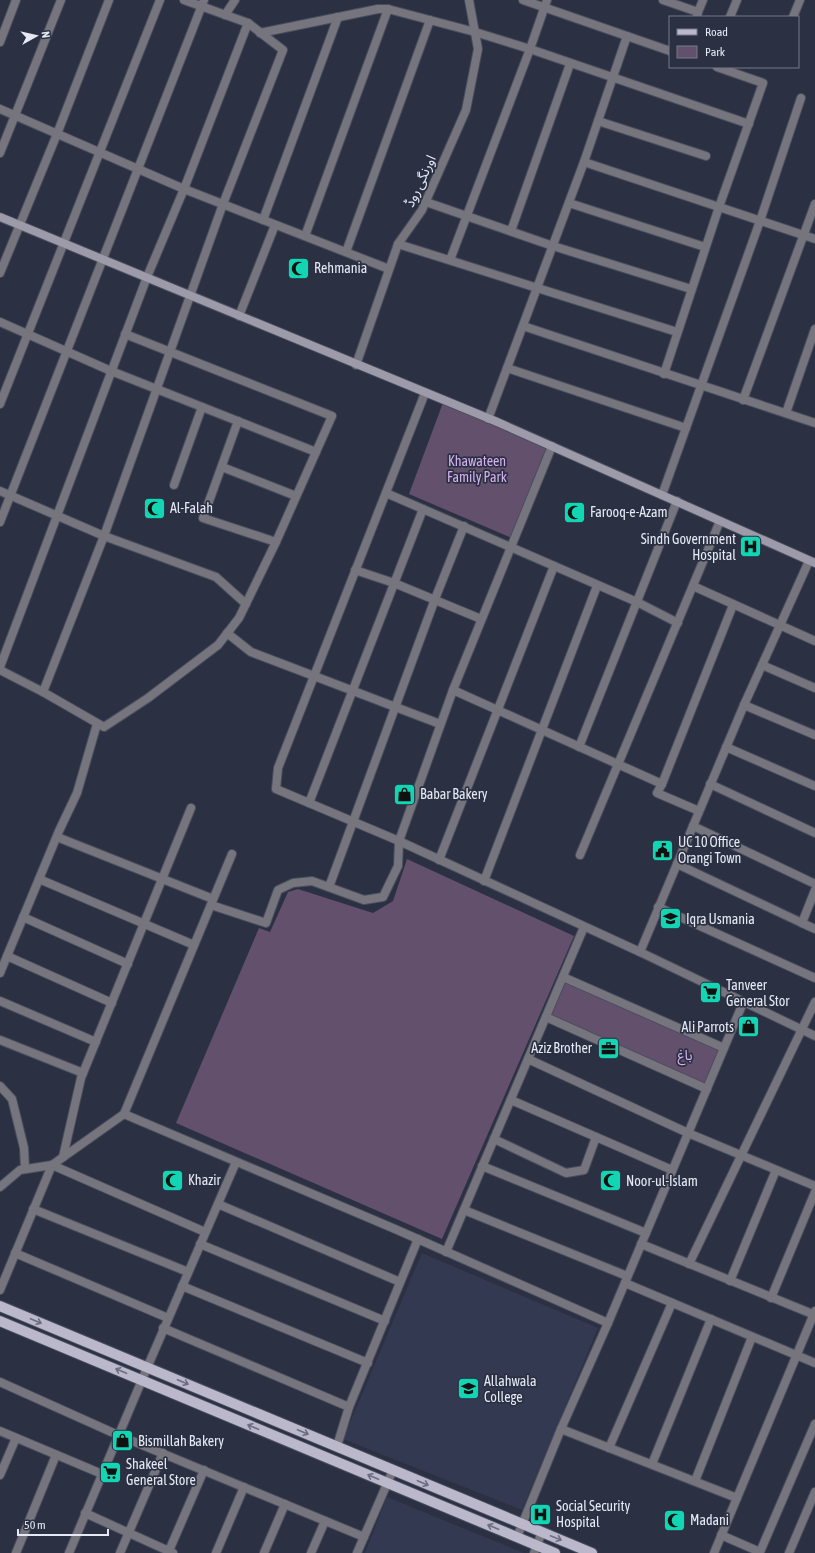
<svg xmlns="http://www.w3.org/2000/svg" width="815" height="1553" font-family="'Asap Condensed','Noto Sans Arabic',sans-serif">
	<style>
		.built { fill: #333950 }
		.green { fill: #62506d }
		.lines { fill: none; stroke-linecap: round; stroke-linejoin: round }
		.minor-casing { stroke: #494e5f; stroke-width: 10 }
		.tertiary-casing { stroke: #494e5f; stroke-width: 10 }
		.secondary-casing { stroke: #494e5f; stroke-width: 10 }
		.primary-casing { stroke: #494e5f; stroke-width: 12 }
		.minor { stroke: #76757e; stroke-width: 8 }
		.tertiary { stroke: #76757e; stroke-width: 8 }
		.secondary { stroke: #9d9baa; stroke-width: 8 }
		.primary { stroke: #bbb8cc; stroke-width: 10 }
		.oneway { stroke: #6c6d80 }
		.labels { text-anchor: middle; stroke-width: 3.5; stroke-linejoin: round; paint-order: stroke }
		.street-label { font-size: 14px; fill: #e6e9f5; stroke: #2b3042 }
		.poi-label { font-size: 14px; fill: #e6e9f5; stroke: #2b3042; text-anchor: start }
		.park-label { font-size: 14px; fill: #d7b0f1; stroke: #2b3042 }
	</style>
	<rect width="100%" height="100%" fill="#2b3042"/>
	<g class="built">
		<polygon points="422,1253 598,1328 522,1510 343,1439"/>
		<polygon points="387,1497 524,1553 365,1553"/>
	</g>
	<g class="green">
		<polygon points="444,400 552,446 514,539 409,494"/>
		<polygon points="407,859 574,936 442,1239 176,1123 259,928 270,932 288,892 298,889 373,913 393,901"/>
		<polygon points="563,977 724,1048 707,1089 546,1017"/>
	</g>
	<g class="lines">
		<defs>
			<g id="minor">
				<polyline points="523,0 670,51"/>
				<polyline points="663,0 698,12 697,17"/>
				<polyline points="698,12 703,0"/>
				<polyline points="225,15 235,0"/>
				<polyline points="730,17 737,0"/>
				<polyline points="793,17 800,0"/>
				<polyline points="260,33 378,9 388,9 475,32 530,49 749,124"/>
				<polyline points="0,42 16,0"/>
				<polyline points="0,109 184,189 389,269"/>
				<polyline points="598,121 706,156"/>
				<polyline points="0,153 61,0"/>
				<polyline points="584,162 815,239"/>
				<polyline points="426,202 553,246 691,289"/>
				<polyline points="569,203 705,247"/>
				<polyline points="263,220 338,17"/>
				<polyline points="511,231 570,64"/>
				<polyline points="305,236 388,9"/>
				<polyline points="398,244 677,332"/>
				<polyline points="346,252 430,20"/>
				<polyline points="450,260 530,49 547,0"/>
				<polyline points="0,273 57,134 109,0"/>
				<polyline points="239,316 275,225"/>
				<polyline points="0,322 111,371 316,452"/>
				<polyline points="523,326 815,423"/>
				<polyline points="507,368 686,428"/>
				<polyline points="664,374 719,207 763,83 717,67"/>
				<polyline points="425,393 278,768 276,789 399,841 640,952"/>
				<polyline points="743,400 815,204"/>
				<polyline points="0,404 160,0"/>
				<polyline points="786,413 815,329"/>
				<polyline points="488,419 584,162 627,36"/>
				<polyline points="238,421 203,518 276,542"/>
				<polyline points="222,467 296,496"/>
				<polyline points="174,485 202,407"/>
				<polyline points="0,491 104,536 216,577 246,604"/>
				<polyline points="386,493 637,602 678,623"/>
				<polyline points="662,495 760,221 801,98"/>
				<polyline points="0,522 204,0"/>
				<polyline points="355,570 394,583 481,619"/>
				<polyline points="693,586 815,641"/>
				<polyline points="227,633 251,652 440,724"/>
				<polyline points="762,665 815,688"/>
				<polyline points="0,667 147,277 184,189 248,23 184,0"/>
				<polyline points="0,670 43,692 104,727 148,698 218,645 239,618 276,542 332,416 125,334"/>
				<polyline points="453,690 662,784 657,793 699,811"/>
				<polyline points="43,692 104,536 223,204 283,50 248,23"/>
				<polyline points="744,705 815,735"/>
				<polyline points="579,747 677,501"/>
				<polyline points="726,747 815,786"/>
				<polyline points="662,784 733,605"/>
				<polyline points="710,784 815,833"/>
				<polyline points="309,803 423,509"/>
				<polyline points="693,826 815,884"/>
				<polyline points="57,837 213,899"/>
				<polyline points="580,855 720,521"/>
				<polyline points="439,860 554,566"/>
				<polyline points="677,864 802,923 815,890"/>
				<polyline points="39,879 194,945"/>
				<polyline points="484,881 597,586"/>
				<polyline points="329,887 435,599 464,526"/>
				<polyline points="211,905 266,923 278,890 293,883 312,881 364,900 383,897 398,866 399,841 453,690 552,446"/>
				<polyline points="658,907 815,978"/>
				<polyline points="23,917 128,964"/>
				<polyline points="802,923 815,929"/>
				<polyline points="7,956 112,1003"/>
				<polyline points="0,973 59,831 77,793 97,724"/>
				<polyline points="563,977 724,1048"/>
				<polyline points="0,1001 96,1042"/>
				<polyline points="546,1017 707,1089"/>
				<polyline points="0,1040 83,1073"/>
				<polyline points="528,1059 688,1133 815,1186"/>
				<polyline points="0,1086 12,1099 24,1148 25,1169"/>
				<polyline points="511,1100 672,1170"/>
				<polyline points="124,1114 232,854"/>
				<polyline points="494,1139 566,1173 584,1170 596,1137"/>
				<polyline points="63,1157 81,1078 191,808"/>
				<polyline points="482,1166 646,1233"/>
				<polyline points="0,1187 20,1170 52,1165 124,1114 395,1229 608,1323"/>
				<polyline points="218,1204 400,1282"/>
				<polyline points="33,1209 188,1272"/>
				<polyline points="464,1210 627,1276"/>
				<polyline points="200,1244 385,1321"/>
				<polyline points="641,1244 815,1315"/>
				<polyline points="446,1252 584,927"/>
				<polyline points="15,1253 168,1318"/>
				<polyline points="689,1264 815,1002"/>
				<polyline points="730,1281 776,1170"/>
				<polyline points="625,1283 815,1363"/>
				<polyline points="182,1286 368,1363"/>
				<polyline points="0,1290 52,1165 205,1232"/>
				<polyline points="771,1298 815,1192"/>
				<polyline points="163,1328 349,1407"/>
				<polyline points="147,1368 236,1162"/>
				<polyline points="0,1382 118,1435 364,1537"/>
				<polyline points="561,1429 737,1498"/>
				<polyline points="0,1431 102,1474"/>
				<polyline points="337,1446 349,1407 418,1239"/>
				<polyline points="609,1448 672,1303"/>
				<polyline points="652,1464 711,1319"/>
				<polyline points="0,1475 16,1438"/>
				<polyline points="695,1481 752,1337"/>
				<polyline points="85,1513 173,1553"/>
				<polyline points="721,1535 760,1552 815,1424"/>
				<polyline points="16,1553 56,1455"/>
				<polyline points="120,1553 163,1453"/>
				<polyline points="168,1553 204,1470"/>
				<polyline points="216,1553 244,1487"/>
				<polyline points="264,1553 285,1504"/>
				<polyline points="311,1553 325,1521"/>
				<polyline points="357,1553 393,1470"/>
				<polyline points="534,1553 542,1532"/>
				<polyline points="714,1553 815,1311"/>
				<polyline points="789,1553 815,1492"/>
			</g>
			<g id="tertiary">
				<polyline points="356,365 398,244 422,210 466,110 478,49 469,0"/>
				<polyline points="809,561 744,705 640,952 815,1036"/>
				<polyline points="517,1537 561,1429 608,1323 743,1003"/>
				<polyline points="69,1553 147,1368"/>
			</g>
			<polyline id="secondary" points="0,217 495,421 815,563"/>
			<g id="primary">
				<polyline points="0,1306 592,1553"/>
				<polyline points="0,1321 555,1553"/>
			</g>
		</defs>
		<use href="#minor" class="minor-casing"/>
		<use href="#tertiary" class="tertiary-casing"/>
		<use href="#secondary" class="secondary-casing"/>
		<use href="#primary" class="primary-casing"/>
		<use href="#minor" class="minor"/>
		<use href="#tertiary" class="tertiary"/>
		<use href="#secondary" class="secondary"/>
		<use href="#primary" class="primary"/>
	</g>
	<defs><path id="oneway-shaft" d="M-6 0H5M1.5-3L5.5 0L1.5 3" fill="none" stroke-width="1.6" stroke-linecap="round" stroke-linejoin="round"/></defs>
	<g class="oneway">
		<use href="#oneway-shaft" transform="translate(36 1321) rotate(23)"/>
		<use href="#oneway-shaft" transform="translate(121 1371) rotate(-157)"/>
		<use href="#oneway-shaft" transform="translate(183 1382) rotate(23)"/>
		<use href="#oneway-shaft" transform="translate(253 1427) rotate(-157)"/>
		<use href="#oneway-shaft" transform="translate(303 1432) rotate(23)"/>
		<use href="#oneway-shaft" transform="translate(373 1477) rotate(-157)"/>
		<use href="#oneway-shaft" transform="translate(423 1483) rotate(23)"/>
		<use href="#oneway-shaft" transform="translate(493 1527) rotate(-157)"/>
		<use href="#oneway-shaft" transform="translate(556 1538) rotate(22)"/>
	</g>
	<defs>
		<symbol id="mosque-square" viewBox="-11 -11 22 22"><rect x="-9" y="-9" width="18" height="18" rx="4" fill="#12d5b4" stroke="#2b3042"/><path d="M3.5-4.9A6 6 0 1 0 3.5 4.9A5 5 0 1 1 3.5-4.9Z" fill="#111"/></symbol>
		<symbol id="hospital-square" viewBox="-11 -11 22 22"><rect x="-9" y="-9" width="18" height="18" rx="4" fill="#12d5b4" stroke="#2b3042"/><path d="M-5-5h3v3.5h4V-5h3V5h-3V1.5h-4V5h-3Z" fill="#111"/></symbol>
		<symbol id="shop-square" viewBox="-11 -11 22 22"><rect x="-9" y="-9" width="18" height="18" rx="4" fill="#12d5b4" stroke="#2b3042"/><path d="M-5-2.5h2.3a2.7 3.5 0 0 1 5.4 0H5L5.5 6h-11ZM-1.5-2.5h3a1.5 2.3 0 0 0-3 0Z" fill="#111"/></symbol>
		<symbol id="civic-square" viewBox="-11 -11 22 22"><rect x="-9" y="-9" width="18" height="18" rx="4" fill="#12d5b4" stroke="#2b3042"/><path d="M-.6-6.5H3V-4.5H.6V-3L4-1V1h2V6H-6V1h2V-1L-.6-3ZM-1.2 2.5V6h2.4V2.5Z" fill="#111"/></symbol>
		<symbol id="school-square" viewBox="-11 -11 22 22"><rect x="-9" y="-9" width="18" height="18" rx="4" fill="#12d5b4" stroke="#2b3042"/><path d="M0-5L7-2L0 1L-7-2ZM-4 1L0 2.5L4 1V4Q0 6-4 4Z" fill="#111"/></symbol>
		<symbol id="supermarket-square" viewBox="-11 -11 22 22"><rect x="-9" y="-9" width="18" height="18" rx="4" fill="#12d5b4" stroke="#2b3042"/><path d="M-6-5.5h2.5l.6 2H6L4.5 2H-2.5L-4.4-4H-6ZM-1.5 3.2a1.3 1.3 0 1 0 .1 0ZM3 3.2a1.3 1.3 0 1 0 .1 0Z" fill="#111"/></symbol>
		<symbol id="office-square" viewBox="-11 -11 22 22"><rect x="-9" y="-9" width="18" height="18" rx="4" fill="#12d5b4" stroke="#2b3042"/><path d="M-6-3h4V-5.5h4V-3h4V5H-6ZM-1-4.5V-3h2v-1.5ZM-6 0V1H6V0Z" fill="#111"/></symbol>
		<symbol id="university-square" viewBox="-11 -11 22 22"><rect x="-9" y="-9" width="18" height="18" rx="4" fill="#12d5b4" stroke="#2b3042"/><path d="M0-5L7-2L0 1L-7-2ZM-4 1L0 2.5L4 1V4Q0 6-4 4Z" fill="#111"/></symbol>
	</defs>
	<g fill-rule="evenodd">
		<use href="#mosque-square" x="286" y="256" width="25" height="25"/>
		<use href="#mosque-square" x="142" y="496" width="25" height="25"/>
		<use href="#mosque-square" x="562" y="500" width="25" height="25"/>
		<use href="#hospital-square" x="738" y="534" width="25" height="25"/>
		<use href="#shop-square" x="392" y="782" width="25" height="25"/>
		<use href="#civic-square" x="650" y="838" width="25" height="25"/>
		<use href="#school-square" x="658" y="906" width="25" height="25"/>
		<use href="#supermarket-square" x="698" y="980" width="25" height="25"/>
		<use href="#shop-square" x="736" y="1014" width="25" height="25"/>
		<use href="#office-square" x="596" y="1036" width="25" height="25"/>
		<use href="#mosque-square" x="160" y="1168" width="25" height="25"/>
		<use href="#mosque-square" x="598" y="1168" width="25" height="25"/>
		<use href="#university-square" x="456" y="1376" width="25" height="25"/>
		<use href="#shop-square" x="110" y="1428" width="25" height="25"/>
		<use href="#supermarket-square" x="98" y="1460" width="25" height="25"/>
		<use href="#hospital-square" x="528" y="1502" width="25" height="25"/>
		<use href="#mosque-square" x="662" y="1508" width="25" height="25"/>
	</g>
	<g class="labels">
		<g class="street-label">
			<text transform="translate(420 181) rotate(-65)" y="5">اورنگی روڈ</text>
		</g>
		<g class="poi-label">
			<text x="314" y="273">Rehmania</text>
			<text x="170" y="513">Al-Falah</text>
			<text x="590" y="517">Farooq-e-Azam</text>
			<text x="736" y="544" text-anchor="end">Sindh Government<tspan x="736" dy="16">Hospital</tspan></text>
			<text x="420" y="799">Babar Bakery</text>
			<text x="678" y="847">UC 10 Office<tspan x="678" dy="16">Orangi Town</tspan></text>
			<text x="686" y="924">Iqra Usmania</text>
			<text x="726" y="990">Tanveer<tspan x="726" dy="16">General Stor</tspan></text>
			<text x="734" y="1032" text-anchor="end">Ali Parrots</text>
			<text x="592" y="1053" text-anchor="end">Aziz Brother</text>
			<text x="188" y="1185">Khazir</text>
			<text x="626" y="1186">Noor-ul-Islam</text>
			<text x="484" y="1386">Allahwala<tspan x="484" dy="16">College</tspan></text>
			<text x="138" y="1446">Bismillah Bakery</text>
			<text x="126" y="1469">Shakeel<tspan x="126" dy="16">General Store</tspan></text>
			<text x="556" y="1511">Social Security<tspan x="556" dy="16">Hospital</tspan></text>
			<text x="690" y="1525">Madani</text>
		</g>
		<g class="park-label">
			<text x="477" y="466">Khawateen<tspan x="477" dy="16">Family Park</tspan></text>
			<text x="685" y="1060">باغ</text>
		</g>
	</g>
	<rect x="669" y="16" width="130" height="52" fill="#2b3042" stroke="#767a8a"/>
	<rect x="677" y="29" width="20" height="6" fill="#bbb8cc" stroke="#767a8a"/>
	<text x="705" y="36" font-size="12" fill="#e6e9f5">Road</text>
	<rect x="677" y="46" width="20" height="12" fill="#62506d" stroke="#767a8a"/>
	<text x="705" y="56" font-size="12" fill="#e6e9f5">Park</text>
	<g transform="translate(36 36) rotate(82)" stroke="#2b3042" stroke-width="3" paint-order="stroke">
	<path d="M0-3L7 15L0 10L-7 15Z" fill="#e6e9f5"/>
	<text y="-6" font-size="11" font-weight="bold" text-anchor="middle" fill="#e6e9f5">N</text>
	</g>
	<path d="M18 1529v6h90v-6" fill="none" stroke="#e6e9f5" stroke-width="2"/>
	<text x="24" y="1529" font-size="12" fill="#e6e9f5" stroke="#2b3042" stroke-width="3" paint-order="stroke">50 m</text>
</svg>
